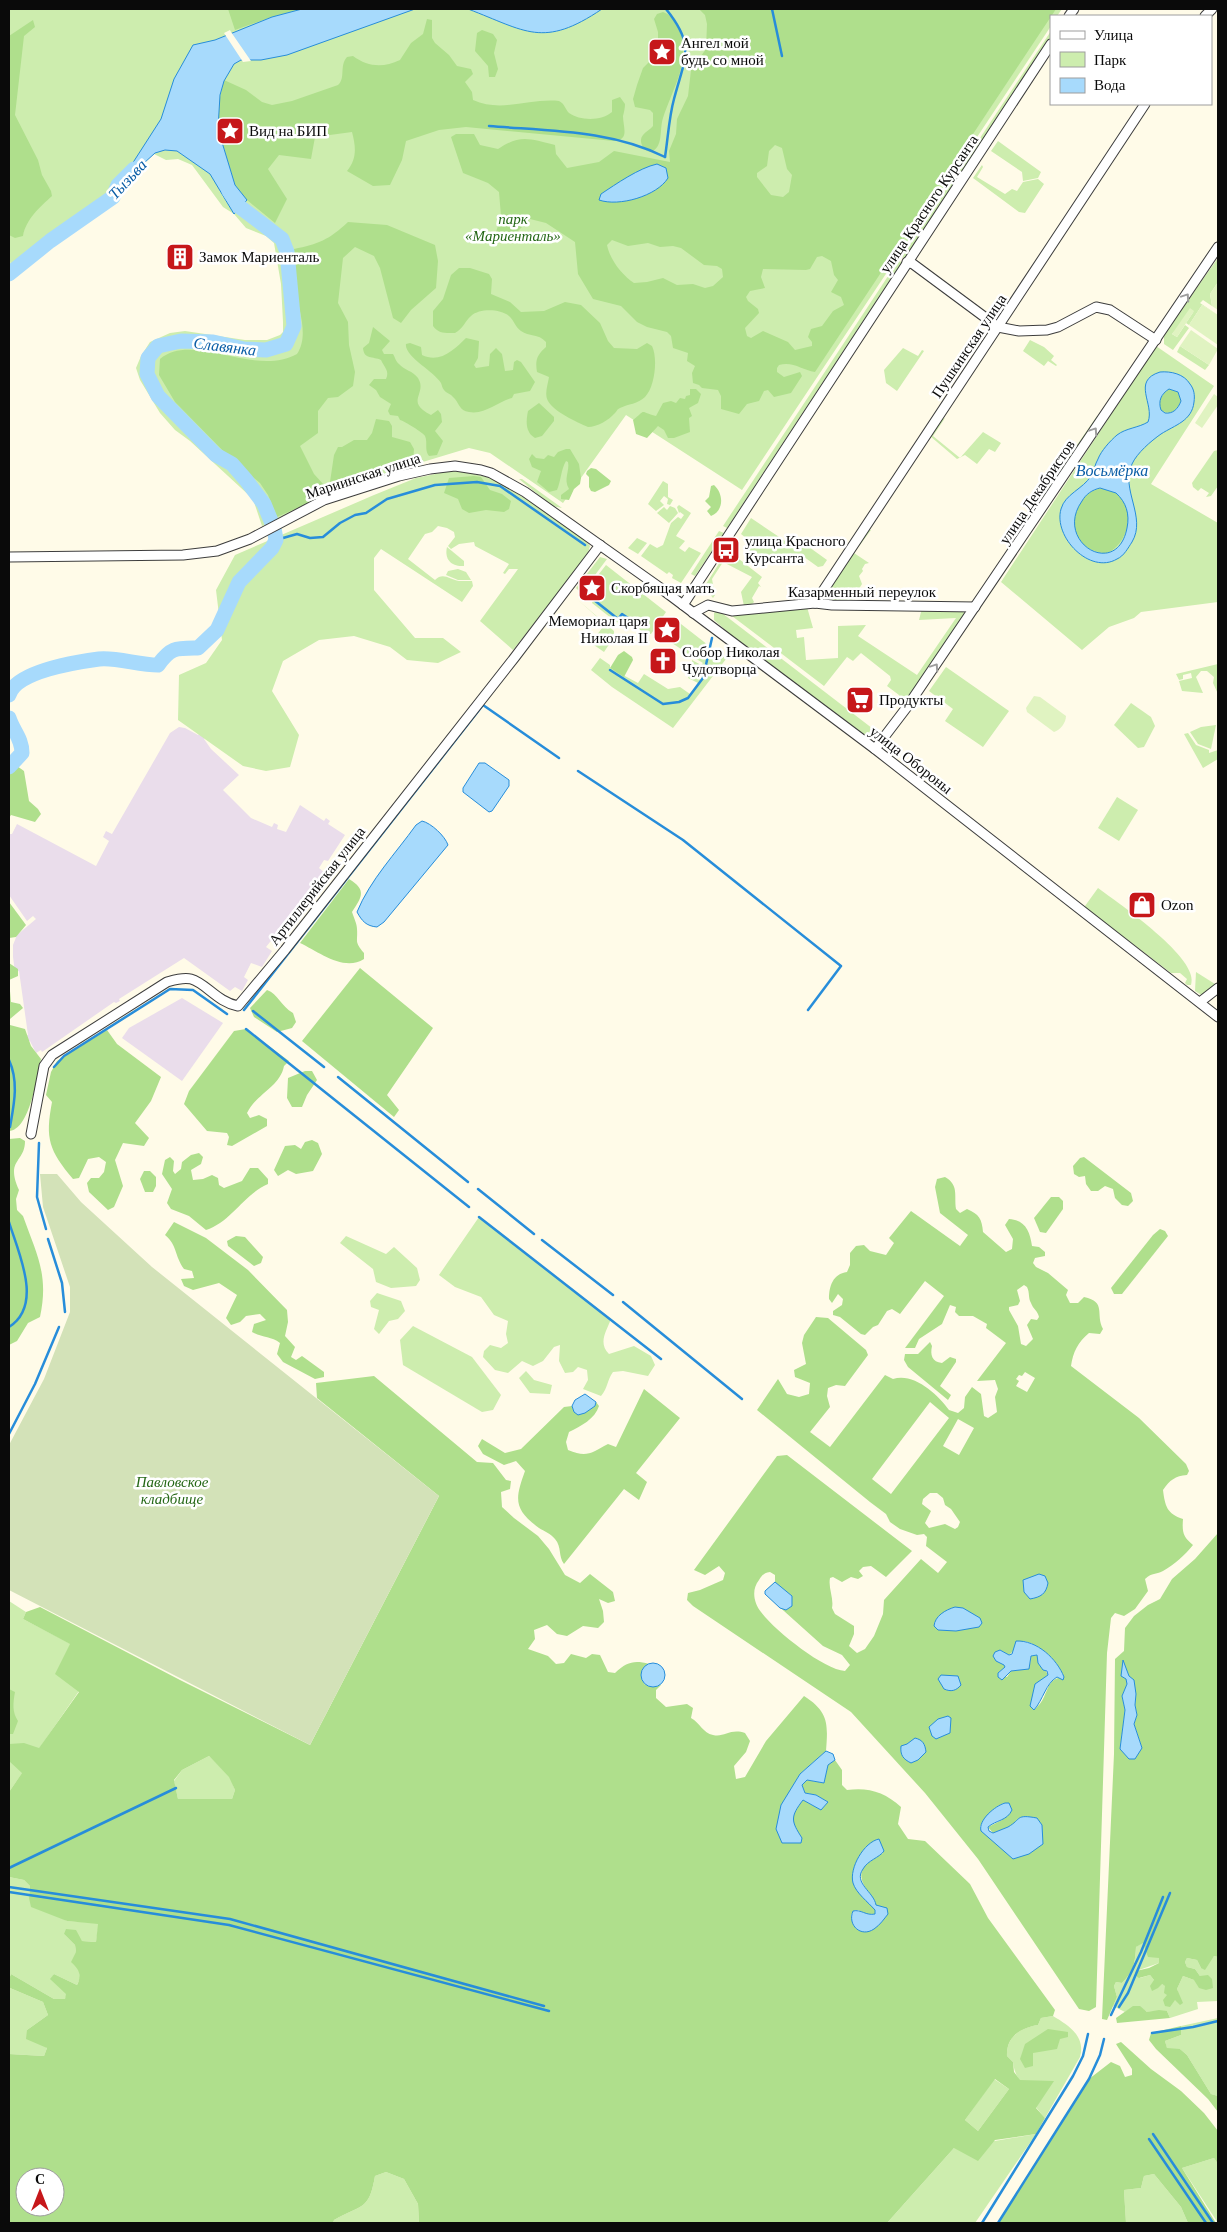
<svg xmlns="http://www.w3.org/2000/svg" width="1227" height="2232" font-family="'Times New Roman',serif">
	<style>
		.industrial { fill: #eaddeb }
		.green { fill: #cdedae }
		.forest { fill: #afdf8c; fill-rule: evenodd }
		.cemetery { fill: #d3e2b8 }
		.pitch { fill: #e0f3c1 }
		.water { fill: #a7dafc; stroke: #278dda; fill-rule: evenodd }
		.pier { fill: #fffbe8 }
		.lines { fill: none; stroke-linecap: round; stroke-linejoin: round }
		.stream { stroke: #278dda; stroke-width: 2.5 }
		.river { stroke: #a7dafc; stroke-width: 15 }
		.minor-casing { stroke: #3d3d3d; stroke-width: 11 }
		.minor { stroke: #fff; stroke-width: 9 }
		.oneway { stroke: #9d9d9d }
		.labels { text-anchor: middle; stroke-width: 5; stroke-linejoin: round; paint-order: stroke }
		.poi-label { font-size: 15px; fill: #0a0a0a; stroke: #fff; text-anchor: start }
		.street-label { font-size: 15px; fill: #0a0a0a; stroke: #fff }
		.park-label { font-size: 15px; font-style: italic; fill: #246716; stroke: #fff }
		.water-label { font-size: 16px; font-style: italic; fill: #0a5da6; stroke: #fff }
	</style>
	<rect width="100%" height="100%" fill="#fffbe8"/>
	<g class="industrial">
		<polygon points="179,727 185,728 198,735 200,733 206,735 204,739 211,749 239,775 223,790 251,818 272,827 274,823 278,825 277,829 286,832 300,805 324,821 326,818 330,821 328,824 345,835 328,861 324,860 319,868 325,873 266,947 272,951 262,967 251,963 244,977 248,980 242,991 235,987 230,991 184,958 119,999 120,1001 116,1003 114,1002 42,1052 41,1050 36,1053 30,1041 21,1042 20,1037 28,1035 19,971 15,972 13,957 13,945 17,935 36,919 33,916 27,921 9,895 9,834 12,834 17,824 96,866 109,841 103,837 106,831 112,834 170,733"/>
		<polygon points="182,998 223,1023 182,1081 122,1038 129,1028"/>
	</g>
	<g class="green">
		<polygon points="9,9 1062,9 1057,16 1051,16 1051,26 742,490 626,415 563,503 490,453 469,448 393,471 324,496 262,526 253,499 190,441 175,430 160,413 140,380 136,368 141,356 150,342 170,333 185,331 245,340 267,340 280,335 283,332 283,322 281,284 274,243 266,236 246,228 234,214 223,207 192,165 178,159 166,160 152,153 118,185 113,197 50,241 12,273 9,255"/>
		<polygon points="1051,31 1051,36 905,258 901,257"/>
		<polygon points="998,141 1041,172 1038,178 1023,181 1022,172 991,151"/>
		<polygon points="982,165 983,167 977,177 1005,194 1012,189 1017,191 1023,182 1038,179 1044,184 1025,213 1019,212 973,178"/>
		<polygon points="1218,258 1218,282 1210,294 1212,306 1203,300 1200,303 1218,315 1202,305 1189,325 1186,323 1194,311 1172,334 1177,337 1185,325 1189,328 1173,350 1164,344 1164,334"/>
		<polygon points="898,261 902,262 727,528 723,526"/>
		<polygon points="1030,340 1044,347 1054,356 1051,360 1057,365 1056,366 1048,361 1044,366 1023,351"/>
		<polygon points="1156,346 1214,386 1151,484 1218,523 1218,602 1141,612 1134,618 1109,627 1082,650 1001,582"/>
		<polygon points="1180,346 1209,365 1205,370 1177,352"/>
		<polygon points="903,348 918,356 922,350 924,351 897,391 886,383 884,370"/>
		<polygon points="1097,416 1099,419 1045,499 1041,497"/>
		<polygon points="945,418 933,436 960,458 983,432 1001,443 995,452 989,449 977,464 965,455 957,459 930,436 939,421"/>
		<polygon points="1218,450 1218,486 1211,496 1206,497 1209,493 1201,488 1198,491 1193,487 1192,483 1214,451"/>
		<path d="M450,471C468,472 485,475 502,483L583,538L590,546L587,556L513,650L480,621L518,569H509L505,574L503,573L509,564L475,546L474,542L459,544L451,549L448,546L455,537L454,532L447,528L438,526L432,532L425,534L408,559L435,580C443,572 449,579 459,581C463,581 468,581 472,581L473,586L462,602L381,549L374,558V590L415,638H443L461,652L438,663L407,660L390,647L354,636L319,640L283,661L272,691L299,735L290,767L266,771L243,766L178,720L179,675L206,663L222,640L216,590L235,555L374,495L416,478Z"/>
		<polygon points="519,479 522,479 562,508 552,506"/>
		<polygon points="663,481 668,484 668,497 673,500 670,505 667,504 668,499 664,496 660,501 664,505 656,511 648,504"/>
		<polygon points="679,505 691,513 676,536 685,541 679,548 685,552 689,547 701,553 681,583 672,578 673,575 669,572 667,574 641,556 650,544 657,548 663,545 671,523 678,517 681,519 684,515 680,512 679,513 677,507"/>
		<polygon points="670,506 675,508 678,513 669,523 657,513 664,507 667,510"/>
		<polygon points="751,518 797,549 802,542 827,560 823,566 818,567 800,554 795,559 786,557 779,563 761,559 747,549 751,542 741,534"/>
		<polygon points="868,530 871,530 854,553 869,563 865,564 862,569 863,571 859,576 862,584 852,600 852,604 825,600 824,597"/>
		<polygon points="719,531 724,533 695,576 691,574"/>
		<polygon points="637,538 647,543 638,554 628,548"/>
		<polygon points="734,540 736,541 730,552 762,577 758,583 761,587 759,586 752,598 754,602 750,606 803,602 810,598 817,589 814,598 803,603 729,609 726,606 727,604 735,607 744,606 741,592 752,577 723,562 712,579 715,595 713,598 706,589 706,584"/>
		<path d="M447,547L464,561V566C452,567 444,560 447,547Z"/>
		<polygon points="600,557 607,559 589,583 580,592 576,588"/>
		<polygon points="606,565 666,612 651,634 645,633 626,621 621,623 616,622 592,603 593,600 589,596 594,589 592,587 586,594 584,593"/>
		<polygon points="458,569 466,572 471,580 458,580 446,575 448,571"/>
		<polygon points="578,600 614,631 614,637 604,652 591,643 605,624"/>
		<polygon points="807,607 813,628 796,630 797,638 804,637 806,660 838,658 838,626 866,625 858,636 917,675 956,618 919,620 922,608 961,609 965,614 906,702 902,701 899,695 887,686 891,680 890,676 861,653 853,661 847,657 824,686 732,616 732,614"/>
		<polygon points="718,610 881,735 877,739 870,739 731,635 714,620 714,613"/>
		<polygon points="672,617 726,659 673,728 612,687 591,670 600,658 610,665 610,668 638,683 644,674 668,689 680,687 690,694 698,683 688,678 692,669 692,660 701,665 703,663 693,657 694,655 690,655 669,641 674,630 667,625"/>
		<polygon points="1218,664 1218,694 1213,683 1214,677 1207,671 1201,671 1196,677 1203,693 1182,691 1179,681 1192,678 1191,673 1183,675 1183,679 1179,680 1176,674"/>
		<polygon points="946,667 1009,711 983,747 945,721 953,709 929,691"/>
		<polygon points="1131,703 1151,717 1155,726 1144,747 1138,748 1114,725"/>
		<polygon points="1216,725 1211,749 1198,744 1190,732 1201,727"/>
		<polygon points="1188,733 1196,745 1209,750 1209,753 1218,750 1218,759 1203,768 1184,734"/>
		<polygon points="1117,797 1138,810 1119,841 1098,828"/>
		<path d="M1098,888C1118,903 1201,959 1191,985H1187L1185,983L1187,979L1180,973H1171L1086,908L1085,906Z"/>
		<polygon points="1196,972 1215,984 1203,996 1195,991"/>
		<path d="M479,1217L611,1319C606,1332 598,1343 609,1354L634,1346L651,1356L655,1365L648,1376L623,1371L613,1372C607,1380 608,1388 601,1396L583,1389L588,1380L587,1370L578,1367L573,1372L565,1373L559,1361L560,1345L554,1347L543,1361L533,1366L522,1361L508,1373L495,1370L483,1357L484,1351L490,1345L501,1348L508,1343L506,1334L508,1321L494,1315L481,1297L455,1287L439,1275Z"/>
		<polygon points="346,1236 386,1254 394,1247 417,1268 420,1280 416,1286 391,1288 376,1282 373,1269 340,1243"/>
		<polygon points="377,1293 401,1301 405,1311 398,1319 389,1321 379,1334 374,1329 379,1310 371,1307 370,1301"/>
		<polygon points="413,1326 472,1357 501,1395 493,1410 482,1412 403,1365 400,1340"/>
		<polygon points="526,1371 534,1380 552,1385 550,1394 530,1393 519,1378"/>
		<polygon points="9,1601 26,1612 23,1619 71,1644 79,1691 9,1792"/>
		<polygon points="209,1756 230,1777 235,1790 232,1799 178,1799 174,1781 182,1770"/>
		<polygon points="9,1877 24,1880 30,1886 29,1898 67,1921 99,1923 96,1942 82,1941 64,1934 75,1945 80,1978 77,1985 54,1974 51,1979 67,1994 65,1999 54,1999 11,1974 9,1979"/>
		<path d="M1143,1942L1159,1958V1963L1136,1971L1140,1978L1150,1975L1154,1980L1166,1986L1167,1995L1175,2000L1179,1996L1177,1989L1183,1976L1194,1980L1200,1976L1195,1969L1187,1967L1185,1962L1187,1958L1197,1960L1201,1968L1214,1956L1218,1957V2001L1197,2002L1198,2009L1170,2018L1167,2011L1147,2012C1138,2005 1134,2006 1125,2012L1113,2006L1117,1997L1114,1986L1116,1982L1122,1983C1134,1971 1135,1963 1136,1947Z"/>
		<polygon points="9,1983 10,1988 43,2002 48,2015 27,2030 47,2048 44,2056 9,2054"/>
		<path d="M1053,2016C1068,2025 1086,2036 1080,2057L1045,2118C1034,2106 1014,2078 1013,2062L1007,2056C1006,2037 1020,2028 1038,2025L1041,2018Z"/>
		<polygon points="1218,2018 1218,2096 1211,2094 1187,2055 1180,2049 1167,2049 1165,2041 1181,2035 1181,2026"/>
		<polygon points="994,2079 1009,2089 978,2131 965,2120"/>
		<polygon points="1036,2134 975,2223 887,2223 954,2148"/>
		<polygon points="1214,2158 1218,2164 1218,2223 1182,2168"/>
		<path d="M386,2172L404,2179L418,2204L419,2223H333L334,2220C362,2204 369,2211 375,2176Z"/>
		<polygon points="1154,2174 1181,2207 1188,2223 1126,2223 1124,2190 1141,2188 1144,2176"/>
	</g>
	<g class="forest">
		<polygon points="228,9 302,9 272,17 235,30"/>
		<path d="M699,9H1056L815,372C802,370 793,361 779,365L777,368V372L784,377L800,372L802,376L791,393L774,397L768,390L764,391L759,401L747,404L739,414L721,409V396L718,390L702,388L699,385L693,383L692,373L695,366L687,361L688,353L673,348L671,336L667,332L647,327L637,322L621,306L593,299L578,274L575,242L546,223L530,219L508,241L496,232L501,216L499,192L488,183L463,173L451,137L456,134H474L480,145L498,149C520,134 530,139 555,145L556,154L567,168L599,162L614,151L670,162L669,151L676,134L677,119L688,96L691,70L706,49L707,24L705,15ZM775,145L782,148L787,169L792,175L789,192L783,197L771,195L757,177V173L767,166L769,151ZM627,179L649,192L630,199L601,194ZM612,240L628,246L648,243L660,247L673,246L681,248L704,265L717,266L722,269L723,277L713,286L705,288L693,284L677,285L663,278L647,282L634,283C622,275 610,260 607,245ZM822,256L831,261L834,275L838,280L831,292L841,297L844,305L833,311L822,326L811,329L808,337L812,342V346L795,350L788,342L763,331L751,338L747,336L745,328L759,313L758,309L748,301L746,297L750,291L765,288L761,277L763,269L806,270L810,269L817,257Z"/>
		<path d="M663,12C670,14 673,19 677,25C695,54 672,90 663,118C659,130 664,148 650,152C643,150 638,141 643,135C646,131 650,130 653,126V113L650,110L635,107L633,99L637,85L643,68L650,61L652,50L658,42V32L654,19L657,14Z"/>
		<path d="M427,19L432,20V38L435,43L449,55L457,66L471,69L473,74L465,82L472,92L473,100C501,113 530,98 559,101C565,104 565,109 569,113C580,121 602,121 612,112V100L620,97L625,104C625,108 624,112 623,116C623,127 630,140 614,141L466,127L439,130L406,141L402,160L390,185L373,186L347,171C357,159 356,147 352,132L315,137L311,159L279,155L268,169L287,199L275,223L247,200L235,185L218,129L217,111L224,80L246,90L262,102L272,105L292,101L338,85C346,78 339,66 347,57L353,56C368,67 383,68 400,60L411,43L423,34Z"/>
		<path d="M33,20L35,27L24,36L15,115L38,160L42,175L51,191L52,196C40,207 26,219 23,236L15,238L9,235V36Z"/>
		<polygon points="482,30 493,34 497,40 494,53 498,69 495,77 489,77 488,66 475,51 477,33"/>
		<path d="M348,222L387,225L435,245L438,261L436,288L411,310L401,323L393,318L380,268L374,256L355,247L343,258L338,303L348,322L349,345L355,372L353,386L338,397L328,398L318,411V433L300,446L314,474L324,485V496L277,517L268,495L260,483L229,457L175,402L159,375L160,359C193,331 254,378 297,354C309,336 299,311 296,292C294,278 295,263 294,249C318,244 329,240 348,222Z"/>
		<path d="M459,268H470L489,274L492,279L491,294L510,302L521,312L544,311L565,302L581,305L600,323L608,341L614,348L637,349L647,343L652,346C658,358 655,387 645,397C638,404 628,404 620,408C616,410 618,410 615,413C609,420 597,427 588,427C577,422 554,412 548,401C544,394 548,384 549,377L537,372C535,360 537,355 546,347V342C538,333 529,337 521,331C515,327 514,320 509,316C500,309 480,308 471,316C465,321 463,329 455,333C445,333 439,334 433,326V311L443,299L451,275Z"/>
		<path d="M373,327L390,341L382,350L384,354H393C395,357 396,362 399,364C404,370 413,371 418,378C428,394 404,401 431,415L438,410L441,414L442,422L435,431L443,441L437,455L429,456C424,450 428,443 425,436C424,433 404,421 400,420L398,416L390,415L388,411L391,404L380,397L376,390L369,385L374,379H386C390,371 384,367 381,360C373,356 364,360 363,348L369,343Z"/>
		<path d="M466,338L479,341L478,358L474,365L476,368L489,366L490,354L496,348L502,354L505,371L513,370L514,362L517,360L521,362L535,382L530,391L514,394L512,398C497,402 485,415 469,412C459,411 459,402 453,397C451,394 446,393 444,390C442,388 442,385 441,383C435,372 404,356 406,344L410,343L421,347L422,355C440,364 455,349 466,338Z"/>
		<path d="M690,389H696L701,394L698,403L689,408L692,416L689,418L690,432L674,438H668L664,430L658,426L647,438L636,434L633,420C647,409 638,411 656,416L663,403L671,401L676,403L680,398L685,399L686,396L690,395Z"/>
		<path d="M1169,389L1178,392L1181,401L1179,407L1171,413L1161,411C1158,401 1161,395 1169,389Z"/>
		<path d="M539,403L554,417V421L542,436L535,438C525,432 526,421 528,411Z"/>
		<polygon points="376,419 389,421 392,426 392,437 410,442 414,449 413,462 369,472 346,482 330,482 334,455 338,447 342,447 354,440 367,440 372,433"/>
		<path d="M566,449H570L579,464L581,478L580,484L574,489L569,500L561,499V495L569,489C563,479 570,471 568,462L566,461C561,469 561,481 557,490L549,492L537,482L541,471L532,467L529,459L532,454L536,458L544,459L548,455L554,457L558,452Z"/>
		<polygon points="591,468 596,469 611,481 609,485 595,492 591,491 589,487 589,477 586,474 587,471"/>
		<polygon points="474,476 481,477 490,490 502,494 511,501 509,509 504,512 486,510 469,513 462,509 458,499 444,493 449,478"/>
		<path d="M714,485C724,494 724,511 711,516L707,511L711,507L705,501L709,497L711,486Z"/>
		<path d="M1104,488C1137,495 1134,539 1108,553C1063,553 1064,492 1104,488Z"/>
		<polygon points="624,651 632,657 633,660 624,677 610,668 618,655"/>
		<polygon points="17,766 24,771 29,801 38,809 41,814 35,822 11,815 9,818 9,772"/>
		<path d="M349,879C367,890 362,897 352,912C354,918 357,924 357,929C358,942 354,941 364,953V959C344,972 319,952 300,943Z"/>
		<polygon points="9,902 26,925 16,937 9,938"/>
		<path d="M9,963L18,969V976L9,980L11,1002L20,1004L23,1008L10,1019V1025L25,1029L31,1046L41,1059C37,1076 30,1130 9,1131Z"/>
		<polygon points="360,968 433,1028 387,1095 399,1110 394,1117 302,1041"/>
		<path d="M267,990C278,994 281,1006 293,1013L296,1022L292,1028L277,1032L254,1017L250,1008Z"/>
		<path d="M246,1029L289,1061L284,1066C280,1087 257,1093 247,1113L250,1118L259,1115L267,1119V1126L232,1146L227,1145L229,1137L227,1133L207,1131L184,1104L189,1091L234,1031Z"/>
		<path d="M107,1030L117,1044L161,1077L151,1101L135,1123L149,1138L144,1146L123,1143L115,1160L123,1186L114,1207L108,1210L89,1192L87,1183L91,1178H99L104,1172L106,1162L99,1157L88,1159L79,1178L73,1179C49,1150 45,1139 52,1102L46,1095L51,1072L57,1061Z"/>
		<polygon points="305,1071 312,1071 317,1080 307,1095 302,1107 292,1107 287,1098 288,1078"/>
		<path d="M20,1138L25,1141C25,1163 5,1159 19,1190L16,1199L17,1210L23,1216C37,1255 49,1275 40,1317L28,1323L17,1341L9,1345V1139Z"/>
		<polygon points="312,1140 318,1143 322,1154 313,1171 296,1174 288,1170 278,1176 274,1170 285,1146 295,1145 301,1149 305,1142"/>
		<path d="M199,1153L203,1157L201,1164L191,1170L193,1180L203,1179L212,1175L218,1178L219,1185L224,1188L242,1181L250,1168H258L268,1179V1184C244,1194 231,1222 206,1230L189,1216L171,1209L167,1203L172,1189L162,1174L165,1160L170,1157L174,1161L173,1171L175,1174L181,1169L182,1162L191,1155Z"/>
		<polygon points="1084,1157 1131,1193 1133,1201 1128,1206 1122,1205 1115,1198 1113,1189 1105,1186 1098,1191 1091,1191 1086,1184 1085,1176 1079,1177 1074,1174 1073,1166 1080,1158"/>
		<polygon points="144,1171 150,1171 156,1177 156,1186 153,1192 145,1192 140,1179"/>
		<path d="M945,1177C959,1185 954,1195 956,1209L960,1213L967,1209C979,1214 982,1219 983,1232L1006,1252L1012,1249L1013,1239L1005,1225L1009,1219C1025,1220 1030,1231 1032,1246L1039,1247L1045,1252V1256L1035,1258L1033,1263L1036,1267L1048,1273L1068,1290L1066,1295L1070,1303H1078L1084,1297C1107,1302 1095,1314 1103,1329L1100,1334L1089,1333C1078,1342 1073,1352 1071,1366L1139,1418L1186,1464L1189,1471L1187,1475C1175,1476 1170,1480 1163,1490C1165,1506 1167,1514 1183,1519C1182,1532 1183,1537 1193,1545C1185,1555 1174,1565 1163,1571C1155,1575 1153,1572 1145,1579L1148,1591L1135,1609L1124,1616L1115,1613L1111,1618L1107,1653L1096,2007L1089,2011L1079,2009L978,1859L925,1793L851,1712L693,1606L687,1600L688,1593L700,1590L723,1580L725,1573L719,1566L705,1575L694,1570L777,1456L787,1455L912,1551L886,1577L871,1566L863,1567L859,1571L863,1576L858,1579L851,1577L842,1582L833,1577L830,1578C828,1588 834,1598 832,1608L835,1614L854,1626V1634L849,1646L857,1653L865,1649L874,1636L883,1614L884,1600L921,1559L938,1573L947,1562L926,1546L927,1537L924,1534L917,1535L900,1529L890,1522L886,1514L870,1502L757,1410L778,1379L787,1394L799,1397L809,1394L810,1383L795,1377L794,1370L806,1364L802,1343L804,1335L816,1317L828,1318L866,1350L868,1355L845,1386L836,1385L828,1388L827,1396L830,1407L810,1432L830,1447L885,1375L893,1379C913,1372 938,1394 949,1410L958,1413L964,1408L965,1397L972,1387L981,1394L984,1416L988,1418L997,1412L995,1397L998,1389L995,1380L977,1381L1006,1343L986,1328L987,1324L973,1316H959L955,1312L956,1307L950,1305L942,1324L919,1339L915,1348H905L944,1296L925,1281L900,1314L892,1309L887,1311L878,1325L873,1327L865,1335L861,1334L840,1317L833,1315V1311L842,1305L843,1299L838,1294L832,1303L829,1299C829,1286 833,1274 847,1272L850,1265V1253L856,1246L864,1245L870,1251L886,1255L894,1243L889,1238L911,1211L960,1246L968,1235L940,1213L935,1187L937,1179ZM1024,1285L1027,1287C1030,1293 1028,1298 1031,1303C1033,1309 1038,1311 1039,1317L1037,1320L1031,1319L1027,1325L1033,1339L1026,1346L1021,1344L1018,1326L1009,1310V1307L1018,1305L1020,1301L1017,1290ZM1025,1372L1035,1378L1027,1392L1016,1386L1019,1381L1016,1379L1019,1375L1022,1376ZM930,1402L949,1418L891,1494L872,1479ZM958,1419L974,1428L959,1455L943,1446ZM930,1493H937L943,1498L945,1505L951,1509L960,1522L958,1527L955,1529L945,1524L929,1528L925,1523L931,1511L922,1504L923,1499ZM770,1572L775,1575V1582L765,1591V1594L823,1646L842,1655L850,1665L845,1671C824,1670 774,1630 761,1612C754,1603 751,1590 759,1580C762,1575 764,1573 770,1572ZM1024,1641C1041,1645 1058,1661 1064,1677C1050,1678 1049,1686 1044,1697C1042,1702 1038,1706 1034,1710L1040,1682L1048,1675L1037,1655L1031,1656L1030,1664L1025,1669L1011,1671L1007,1677L998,1673L1005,1667L1000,1650L1009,1655ZM1004,1803L1002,1820L988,1827L993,1833L1011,1826L1013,1859L980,1827C985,1817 994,1807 1004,1803Z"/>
		<polygon points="1051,1197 1059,1197 1063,1201 1063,1209 1046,1233 1040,1232 1034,1218"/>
		<path d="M174,1222L206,1238L248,1270L287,1310L288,1322L285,1336L295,1347L291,1357L296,1360L302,1356L324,1372V1377L315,1379L283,1362L277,1354L280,1343C271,1336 262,1338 252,1332L254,1324L266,1320L260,1314L246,1316L240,1322L231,1325L226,1318L237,1295L219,1283L193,1290L184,1286L181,1279L194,1278L192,1271L184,1269C174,1255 178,1246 165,1235Z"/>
		<polygon points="1160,1229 1165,1231 1168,1236 1122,1294 1114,1294 1111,1288 1153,1235"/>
		<polygon points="236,1236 245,1237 263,1257 261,1263 254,1266 228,1246 227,1241"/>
		<path d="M930,1342L932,1346C930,1355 932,1362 942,1363L950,1357L956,1359V1362L940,1386L951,1395L948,1400L908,1367L904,1360L905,1354H918Z"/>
		<path d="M374,1376L477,1462L493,1463L506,1480L511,1481L510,1489L501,1492L502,1507L514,1518L538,1536L549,1549L565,1575L580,1583L590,1574L613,1592L615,1601L608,1603L599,1599L603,1611L604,1622L598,1628L583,1626L567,1636L557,1634L547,1625L534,1630L535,1639L528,1649L548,1656L556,1664L564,1663L571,1654L586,1658L592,1654L600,1655L608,1672L615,1673C627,1662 634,1660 649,1664L643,1669L644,1684L650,1686L661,1685L656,1690V1698L666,1707L687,1704L693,1708L691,1718C700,1723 703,1733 713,1735C724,1738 730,1728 745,1733L750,1741L746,1752L734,1766L736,1779L745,1777L766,1741L804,1696C829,1712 828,1724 826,1751L800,1774L789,1794L776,1829L802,1838C790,1821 790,1817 803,1800L821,1810L828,1802L816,1795L805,1793L802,1785L807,1780L824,1783L828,1764L835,1760L842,1770V1785L847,1790C868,1787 885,1792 901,1807L898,1824L908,1839L925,1841L970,1884L988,1918L1055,2010L1053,2016L1041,2018L1038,2025C1021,2028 1006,2036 1007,2056L1013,2062L1014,2072L1020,2080L1054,2081L1036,2108L1045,2118L1036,2134L995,2140L978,2161L954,2148L887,2223H419L418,2204L404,2179L386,2172L375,2176C369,2211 362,2204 334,2220L333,2223H9V2054L44,2056L47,2048L26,2039L27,2030L48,2015L43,2002L10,1988L9,1979L11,1974L54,1999H65L66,1994L50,1979L54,1974L77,1985C82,1975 79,1969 71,1962L76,1952L75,1945L64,1934L66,1929L76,1930L82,1941L96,1942L98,1924L67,1921L31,1907L29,1898L30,1886L24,1880L9,1877V1792L22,1773L9,1761V1744L24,1743L39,1748L79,1692L55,1674L70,1644L23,1619L26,1612L40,1607L180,1680L310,1745L439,1496L317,1398L316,1383ZM209,1756L229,1777L235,1790L232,1799H178L174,1780L182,1770ZM869,1844L883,1853C861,1862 854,1875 870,1894C873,1898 875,1899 875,1905L888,1914L874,1929L851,1916L853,1911L858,1910L866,1914H875V1910L856,1888ZM995,2079L1009,2089L978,2131L965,2120ZM25,2177H55V2207H25Z"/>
		<path d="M644,1389L680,1418L636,1473L647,1482L639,1500L624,1489L564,1564C558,1556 562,1547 555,1539C551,1534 544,1531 539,1528C513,1509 515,1499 525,1471L516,1461L504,1465L483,1454L478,1446L482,1439L505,1453L521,1449L564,1407L572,1406L574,1412L595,1406L596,1402L599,1406C595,1419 581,1426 569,1432L566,1442L568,1450C587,1458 591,1453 608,1444L616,1447Z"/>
		<path d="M1218,1533V1957L1214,1956L1205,1970L1201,1968L1197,1960L1187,1958L1185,1962L1187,1967L1195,1969L1200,1976L1208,1975L1212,1979L1213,1988L1206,1990L1199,1988L1194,1980L1183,1976L1177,1989L1183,2003L1180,2005L1175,2000L1170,2007L1165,2006L1163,2000L1167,1995L1164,1993L1165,1986L1162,1984L1158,1988L1152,1991L1150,1986L1154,1980L1150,1975L1139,1978L1135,1975L1136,1971L1149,1968L1159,1963V1958L1148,1957L1143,1943L1136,1947C1135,1963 1134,1971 1122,1983L1116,1982L1114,1986L1117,1997L1107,2020L1102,2019L1114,1754L1115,1659L1124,1651L1125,1628L1134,1616L1148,1605L1160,1599L1172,1579L1195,1559ZM1127,1671L1136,1694L1135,1705L1137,1715L1134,1724L1142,1748L1120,1749L1125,1710L1122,1696L1127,1684Z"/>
		<path d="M9,1689L15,1692C13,1703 12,1712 18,1721L13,1734H9Z"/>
		<polygon points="1133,2006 1140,2006 1147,2012 1159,2010 1167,2011 1170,2018 1117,2023 1116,2018"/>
		<polygon points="1181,2026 1181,2035 1165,2041 1167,2048 1180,2049 1187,2055 1211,2094 1218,2096 1218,2112 1208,2099 1156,2049 1149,2040 1151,2033"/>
		<polygon points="1048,2029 1068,2032 1068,2037 1060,2039 1057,2049 1033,2053 1033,2066 1025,2068 1020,2059 1025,2044"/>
		<polygon points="1121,2042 1151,2069 1181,2091 1204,2113 1218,2131 1218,2164 1214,2158 1182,2168 1216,2223 1188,2223 1181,2207 1154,2174 1144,2176 1141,2188 1124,2190 1126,2223 998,2223 1089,2079 1111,2062 1120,2066 1125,2077 1132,2075 1132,2069 1116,2044"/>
	</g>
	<polygon class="cemetery" points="40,1174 57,1174 81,1202 152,1267 439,1496 310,1745 9,1590 9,1445 44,1379 70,1312 70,1287 43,1207"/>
	<g class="pitch">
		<polygon points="1218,282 1218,310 1212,306 1210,294"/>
		<polygon points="1202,305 1218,315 1218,345 1189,325"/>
		<polygon points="1190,308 1194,311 1177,337 1172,334"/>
		<polygon points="1191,330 1218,349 1209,365 1180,346"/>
		<polygon points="1214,394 1218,397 1218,405 1202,428 1195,423"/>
		<path d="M1034,696L1040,697L1066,716C1066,723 1060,730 1054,732L1027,712L1026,708Z"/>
	</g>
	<g class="water">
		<polygon points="302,9 415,9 287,55 261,60 241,60 234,64 224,81 220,95 218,129 235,185 247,200 234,214 210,174 177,151 165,150 155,153 120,185 118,180 134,161 161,119 174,79 193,45 215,40 272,17"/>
		<path d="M468,9H602C543,49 526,31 468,9Z"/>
		<path d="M657,164L666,168L668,178C657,196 619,207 599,200L601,194C616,184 639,168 657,164Z"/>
		<path d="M1160,372C1171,371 1184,374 1190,384C1194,389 1195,395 1194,402C1192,421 1175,425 1161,434C1151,441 1137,453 1132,464C1120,489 1147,517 1132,542C1128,548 1124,556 1117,559C1090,575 1053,537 1061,509C1065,494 1083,489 1091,476C1094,471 1095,464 1098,459C1101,451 1110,441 1117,435C1126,428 1138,428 1148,422C1155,404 1131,381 1160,372ZM1169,389L1178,392L1181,401C1178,409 1173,414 1165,413L1161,410C1158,401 1161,394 1169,389ZM1100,488L1116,493C1126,502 1130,514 1127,528C1117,580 1053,542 1082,501C1086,494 1092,490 1100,488Z"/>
		<polygon points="479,763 485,763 509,780 509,786 492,811 489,812 463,792 463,788"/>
		<path d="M422,821C431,823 445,836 448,845L384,922L377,927C366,926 362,921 357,912C370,880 396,853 416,825Z"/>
		<polygon points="585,1394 596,1402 595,1406 585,1413 578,1415 574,1412 572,1406 575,1400"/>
		<path d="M1039,1574L1045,1576L1048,1583C1046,1594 1041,1597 1030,1599L1024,1592L1023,1580Z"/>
		<polygon points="775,1582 792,1596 792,1606 786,1610 780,1608 765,1594 765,1591"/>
		<path d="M955,1607L963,1608L980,1618L982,1623L979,1627L956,1631L938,1630L934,1626C935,1616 945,1610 955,1607Z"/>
		<path d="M1016,1641C1037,1640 1057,1659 1064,1677L1063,1680L1057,1677C1046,1683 1043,1700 1034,1710L1030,1706L1035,1684L1048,1675L1047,1671L1043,1670L1038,1663L1037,1655L1031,1656L1029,1669L1011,1671L1002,1680L998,1677V1673L1005,1667L1004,1665L996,1661L993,1656L995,1652L1000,1650L1009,1655L1012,1654Z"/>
		<polygon points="1123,1660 1129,1676 1134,1680 1136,1694 1135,1705 1137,1715 1134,1724 1142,1748 1135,1759 1129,1759 1120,1749 1125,1710 1122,1696 1127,1684 1126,1679 1121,1676"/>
		<circle cx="653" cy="1675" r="12"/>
		<path d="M941,1675L958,1676L961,1685C956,1691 951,1692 944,1689L938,1679Z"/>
		<polygon points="948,1716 951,1718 950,1733 936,1739 932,1736 929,1727 938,1719"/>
		<path d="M915,1738C923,1740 925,1744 926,1752L918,1760L911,1763C903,1759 900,1755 901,1746L907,1744Z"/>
		<path d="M826,1751L833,1754L835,1760L828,1765L824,1783L807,1780L802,1785L805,1793L816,1795L828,1802L821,1810L803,1800C790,1817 791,1821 802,1838L801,1843H782L776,1829L781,1805L800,1774Z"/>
		<path d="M1005,1803H1009L1012,1810C1007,1821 996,1820 988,1827L989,1831L993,1833C998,1831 1003,1829 1008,1827C1022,1819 1015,1814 1037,1818L1042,1825L1043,1844L1029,1854L1013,1859L981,1831C978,1820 995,1806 1005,1803Z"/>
		<path d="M879,1839L884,1851C879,1858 868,1860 863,1869C853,1883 874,1892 876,1905L887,1908L888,1914C884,1919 880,1925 874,1929C861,1938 847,1925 853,1911C861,1909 866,1916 875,1914V1910C868,1902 856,1893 853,1883C849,1868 864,1842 879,1839Z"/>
	</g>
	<polygon class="pier" points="230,30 231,32 251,61 243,62 224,33"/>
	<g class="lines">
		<g class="stream">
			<polyline points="772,9 782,56"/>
			<path d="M489,126C549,131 611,130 665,157"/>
			<path d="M665,157C668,138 669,117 674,99C685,57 696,46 666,9"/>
			<polyline points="276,540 297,534 310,538 323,537 340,523 355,515 366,513 387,499 435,485 477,482 500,486 585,545"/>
			<polyline points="589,596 618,619 622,614 640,626"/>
			<polyline points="610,670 663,704 679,702 688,698 703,678 712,638"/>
			<polyline points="578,771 683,840 841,966 808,1010"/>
			<polyline points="244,1010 483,705 559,758"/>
			<polyline points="253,1011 324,1067"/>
			<polyline points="246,1029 469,1207"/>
			<path d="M9,1060C19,1082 14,1104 10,1127"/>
			<polyline points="54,1067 64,1056 170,989 193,990 227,1014"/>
			<polyline points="338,1077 468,1182"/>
			<polyline points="39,1143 37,1197 46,1229"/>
			<polyline points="478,1189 534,1234"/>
			<polyline points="479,1217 661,1359"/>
			<path d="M9,1222C18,1252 44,1305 9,1327"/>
			<polyline points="48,1239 62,1283 65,1312"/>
			<polyline points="542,1240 613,1295"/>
			<polyline points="623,1302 742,1399"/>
			<polyline points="9,1434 35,1384 59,1327"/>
			<polyline points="9,1868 176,1788"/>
			<polyline points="9,1887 230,1919 544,2006"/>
			<polyline points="9,1892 229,1925 549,2011"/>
			<polyline points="1119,2007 1128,1993 1170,1893"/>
			<polyline points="1111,2015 1141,1952 1163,1897"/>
			<polyline points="1152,2033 1193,2027 1218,2021"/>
			<polyline points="1153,2134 1213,2223"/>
			<polyline points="1149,2139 1206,2223"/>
			<polyline points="982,2223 1073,2076 1083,2056 1088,2034"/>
			<polyline points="998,2223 1089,2079 1100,2055 1104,2039"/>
		</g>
		<g class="river">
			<polyline points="9,274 50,241 113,197 118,185 134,169"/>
			<path d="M9,695C16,671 77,662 99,659C116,657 139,665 158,665C171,647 176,648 198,648L217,630L239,582L272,548L276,540L274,528L264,504L246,480L232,464L216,455L158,396L147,374L148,358L158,346L181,341L213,342L244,349L266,350L286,344L294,326L287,252L282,239L240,207L229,191"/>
			<path d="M9,718C13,731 22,738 22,753L9,767"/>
		</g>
		<defs>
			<g id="minor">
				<polyline points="1069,16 1074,9"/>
				<polyline points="1205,16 1212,9"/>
				<polyline points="907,262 913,264 998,327 1019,331 1047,330 1058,327 1096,307 1110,310 1156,340"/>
				<polyline points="9,557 183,555 217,551 250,539 324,500 399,476 430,469 455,466 481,470 491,473 525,492 659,587 875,749 1218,1017"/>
				<polyline points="815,603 1145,104"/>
				<polyline points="683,605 1051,44"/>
				<polyline points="693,613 708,605 732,611 815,603 832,605 975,607"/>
				<polyline points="875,749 907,707 1218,247"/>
				<polyline points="1200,1002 1218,988"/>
				<path d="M31,1134L44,1066L52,1055L167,982C174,980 183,977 191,979C206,983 217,1002 238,1006L285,950L515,657L600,545"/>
			</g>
		</defs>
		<use href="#minor" class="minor-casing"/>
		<use href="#minor" class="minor"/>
	</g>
	<defs><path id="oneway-chevron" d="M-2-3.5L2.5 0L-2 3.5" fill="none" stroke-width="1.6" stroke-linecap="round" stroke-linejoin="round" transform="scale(1.25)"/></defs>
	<g class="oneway">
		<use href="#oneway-chevron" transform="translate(1186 297) rotate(-56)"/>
		<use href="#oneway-chevron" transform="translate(1094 431) rotate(-56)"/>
		<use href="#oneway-chevron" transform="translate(935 667) rotate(-56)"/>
	</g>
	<defs>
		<symbol id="sight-square" viewBox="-11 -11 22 22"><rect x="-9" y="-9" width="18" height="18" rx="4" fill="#c6171a" stroke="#fff"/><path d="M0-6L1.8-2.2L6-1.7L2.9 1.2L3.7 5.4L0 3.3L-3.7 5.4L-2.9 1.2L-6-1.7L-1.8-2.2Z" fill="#fff"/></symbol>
		<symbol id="building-square" viewBox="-11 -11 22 22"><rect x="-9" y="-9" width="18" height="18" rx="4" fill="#c6171a" stroke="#fff"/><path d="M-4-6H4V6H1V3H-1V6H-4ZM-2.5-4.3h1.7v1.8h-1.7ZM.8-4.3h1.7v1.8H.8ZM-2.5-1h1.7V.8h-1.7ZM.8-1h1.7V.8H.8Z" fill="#fff"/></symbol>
		<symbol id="bus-square" viewBox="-11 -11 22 22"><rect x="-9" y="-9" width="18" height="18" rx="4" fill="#c6171a" stroke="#fff"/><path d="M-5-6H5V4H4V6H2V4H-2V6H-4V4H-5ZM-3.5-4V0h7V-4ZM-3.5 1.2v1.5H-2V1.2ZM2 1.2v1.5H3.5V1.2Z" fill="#fff"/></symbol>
		<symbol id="church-square" viewBox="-11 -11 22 22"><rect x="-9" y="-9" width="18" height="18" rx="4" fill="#c6171a" stroke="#fff"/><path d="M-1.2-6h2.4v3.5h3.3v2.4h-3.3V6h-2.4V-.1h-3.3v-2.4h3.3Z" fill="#fff"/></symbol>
		<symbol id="supermarket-square" viewBox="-11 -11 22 22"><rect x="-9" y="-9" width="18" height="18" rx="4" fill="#c6171a" stroke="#fff"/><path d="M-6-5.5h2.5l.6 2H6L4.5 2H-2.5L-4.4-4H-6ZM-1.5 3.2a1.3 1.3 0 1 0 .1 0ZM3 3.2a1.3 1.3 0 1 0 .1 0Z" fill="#fff"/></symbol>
		<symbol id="shop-square" viewBox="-11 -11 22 22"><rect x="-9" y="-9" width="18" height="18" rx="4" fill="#c6171a" stroke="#fff"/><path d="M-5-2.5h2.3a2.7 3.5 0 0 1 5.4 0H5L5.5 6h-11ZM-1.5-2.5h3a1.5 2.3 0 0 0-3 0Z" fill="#fff"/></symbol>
	</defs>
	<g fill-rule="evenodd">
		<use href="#sight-square" x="646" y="36" width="32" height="32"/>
		<use href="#sight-square" x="214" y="115" width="32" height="32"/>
		<use href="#building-square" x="164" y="241" width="32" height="32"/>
		<use href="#bus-square" x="710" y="534" width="32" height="32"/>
		<use href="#sight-square" x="576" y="572" width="32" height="32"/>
		<use href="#sight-square" x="651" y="614" width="32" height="32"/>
		<use href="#church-square" x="647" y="645" width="32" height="32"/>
		<use href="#supermarket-square" x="844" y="684" width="32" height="32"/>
		<use href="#shop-square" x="1126" y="889" width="32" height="32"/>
	</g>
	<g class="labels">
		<g class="poi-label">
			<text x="681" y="48">Ангел мой<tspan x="681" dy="17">будь со мной</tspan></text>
			<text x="249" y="136">Вид на БИП</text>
			<text x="199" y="262">Замок Мариенталь</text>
			<text x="745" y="546">улица Красного<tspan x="745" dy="17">Курсанта</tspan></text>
			<text x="611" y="593">Скорбящая мать</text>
			<text x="648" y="626" text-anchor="end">Мемориал царя<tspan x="648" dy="17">Николая II</tspan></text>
			<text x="682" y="657">Собор Николая<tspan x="682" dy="17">Чудотворца</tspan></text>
			<text x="879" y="705">Продукты</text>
			<text x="1161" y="910">Ozon</text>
		</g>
		<g class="street-label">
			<text transform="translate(929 204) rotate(-56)" y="5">улица Красного Курсанта</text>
			<text transform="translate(969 346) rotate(-56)" y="5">Пушкинская улица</text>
			<text transform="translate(363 476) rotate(-18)" y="5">Мариинская улица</text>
			<text transform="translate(1037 492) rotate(-56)" y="5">улица Декабристов</text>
			<text x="862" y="597">Казарменный переулок</text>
			<text transform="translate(911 760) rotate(38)" y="5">улица Обороны</text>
			<text transform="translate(317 886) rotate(-52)" y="5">Артиллерийская улица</text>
		</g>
		<g class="park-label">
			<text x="513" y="224">парк<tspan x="513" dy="17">«Мариенталь»</tspan></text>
			<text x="172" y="1487">Павловское<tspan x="172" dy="17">кладбище</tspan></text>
		</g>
		<g class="water-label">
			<text transform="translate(127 179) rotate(-47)" y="6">Тызьва</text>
			<text transform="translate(225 346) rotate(7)" y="6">Славянка</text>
			<text x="1112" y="476">Восьмёрка</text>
		</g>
	</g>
	<rect width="1227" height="2232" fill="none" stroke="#0a0a0a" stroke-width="20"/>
	<rect x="1050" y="15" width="162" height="90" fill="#ffffff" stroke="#9d9d9d"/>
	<rect x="1060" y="31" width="25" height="8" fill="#ffffff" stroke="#9d9d9d"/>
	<text x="1094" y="40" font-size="15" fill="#0a0a0a">Улица</text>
	<rect x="1060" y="52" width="25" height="15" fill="#cdedae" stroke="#9d9d9d"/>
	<text x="1094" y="65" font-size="15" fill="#0a0a0a">Парк</text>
	<rect x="1060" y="78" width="25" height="15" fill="#a7dafc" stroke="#9d9d9d"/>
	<text x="1094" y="90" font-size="15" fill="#0a0a0a">Вода</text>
	<g transform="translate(40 2192)"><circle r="24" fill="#ffffff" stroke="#9d9d9d"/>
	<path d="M0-4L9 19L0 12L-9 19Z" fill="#c6171a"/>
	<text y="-8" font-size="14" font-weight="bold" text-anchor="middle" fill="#0a0a0a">С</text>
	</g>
</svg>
